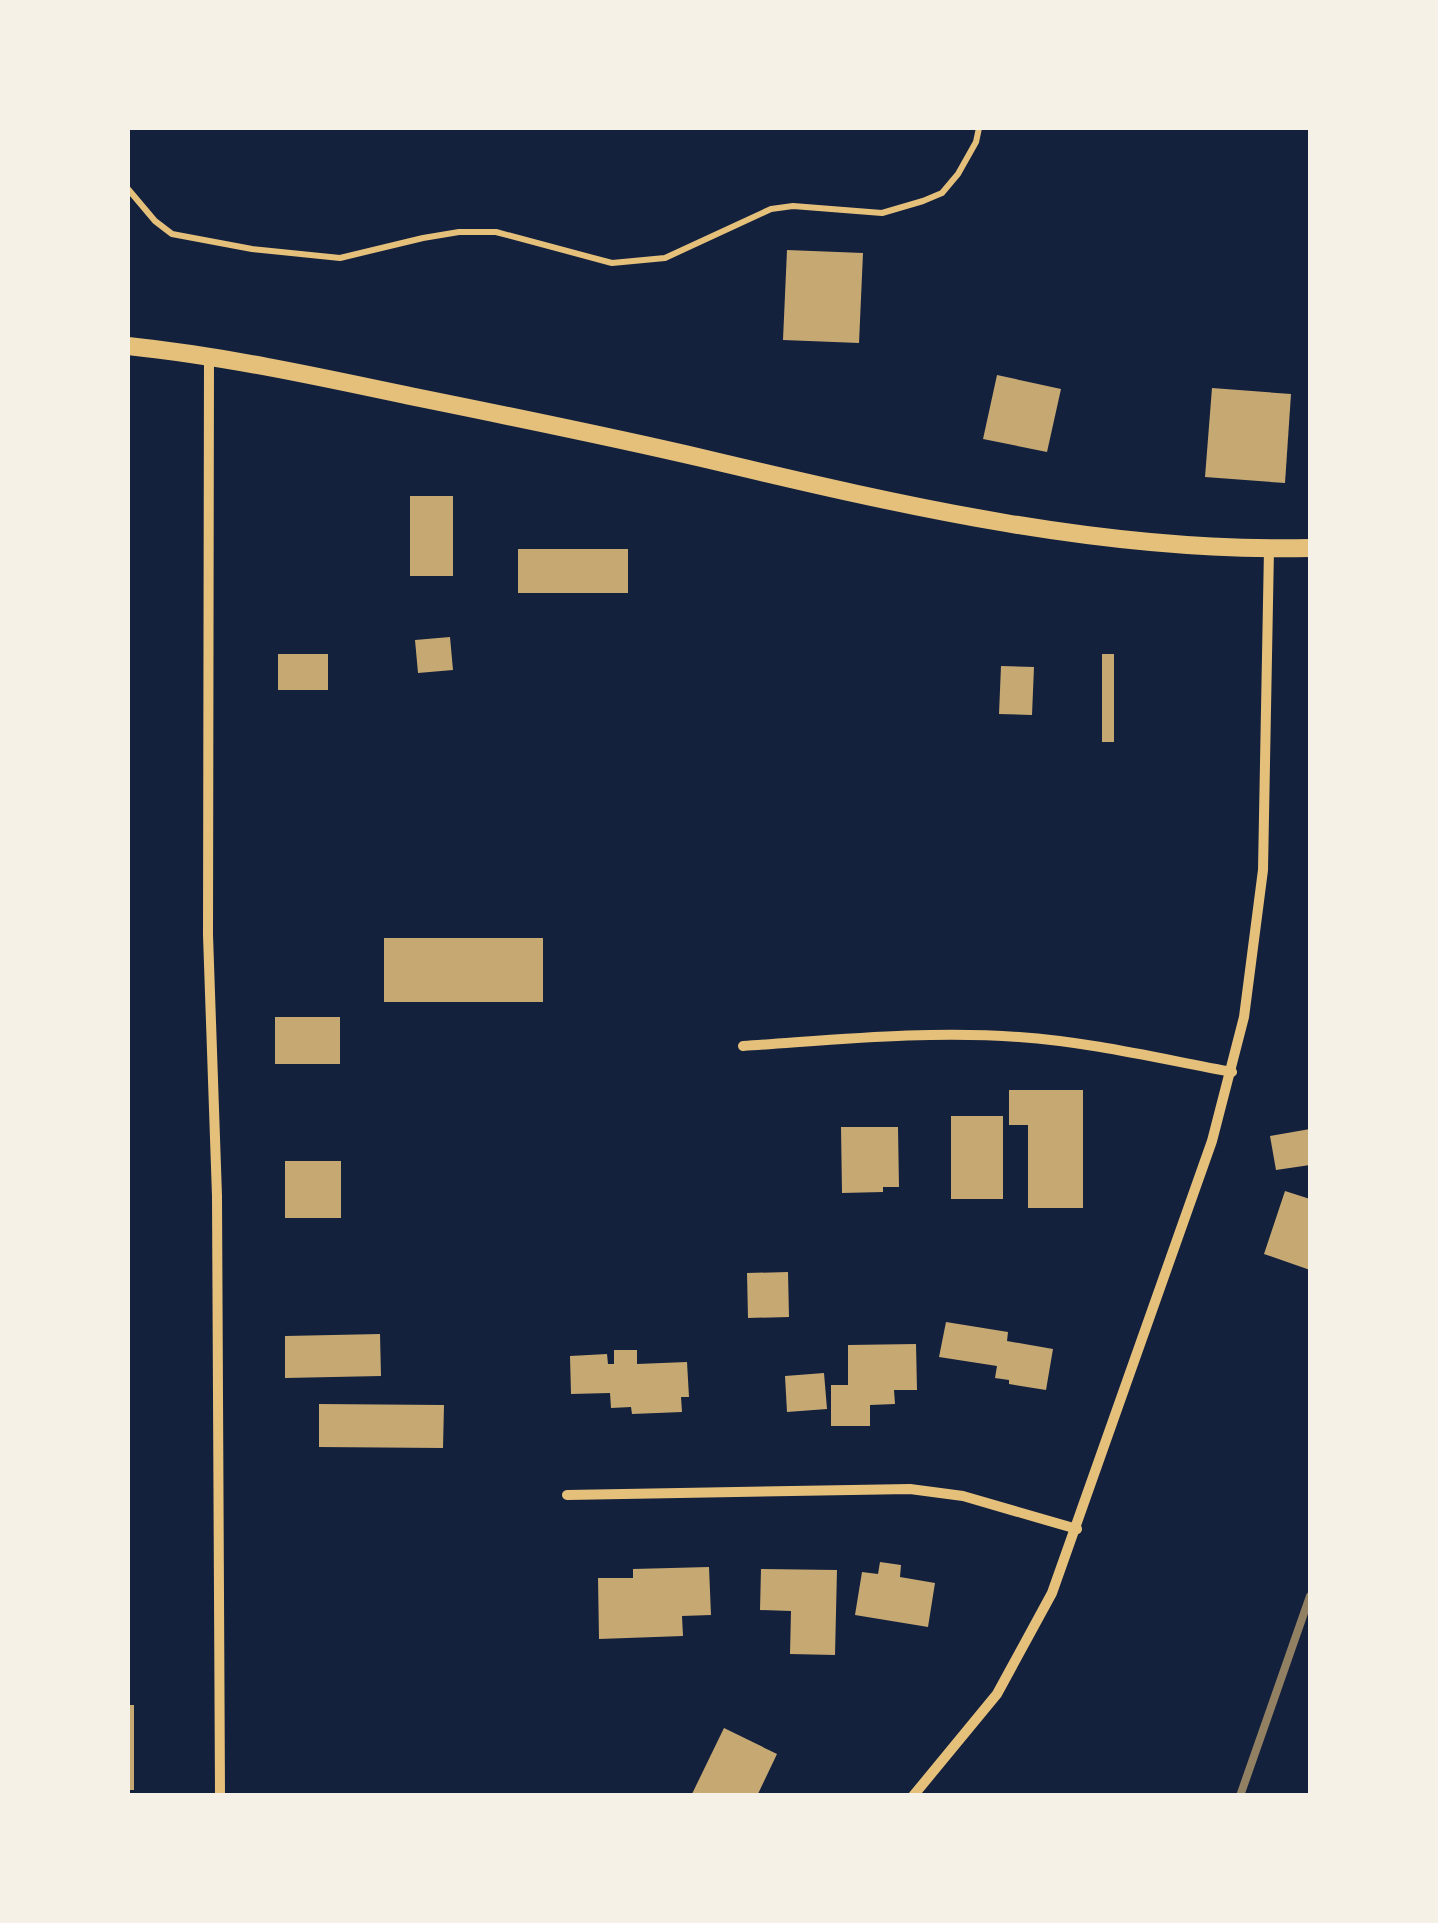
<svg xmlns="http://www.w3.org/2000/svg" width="1438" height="1923" font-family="Signika,sans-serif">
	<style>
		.building { fill: #c6a872 }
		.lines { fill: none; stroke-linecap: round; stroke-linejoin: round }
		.path { stroke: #e5c07b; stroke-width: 6 }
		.minor { stroke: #e5c07b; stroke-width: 10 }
		.tertiary { stroke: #e5c07b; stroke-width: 18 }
		.rail { stroke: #918062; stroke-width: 8 }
	</style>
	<rect width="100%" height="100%" fill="#14213d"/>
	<g class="building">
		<polygon points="787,250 863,253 859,343 783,340"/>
		<polygon points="997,375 1061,389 1047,452 983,439"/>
		<polygon points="1212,388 1291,394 1285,483 1205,477"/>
		<rect x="410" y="496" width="43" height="80"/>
		<rect x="518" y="549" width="110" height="44"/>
		<polygon points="450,637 453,670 418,673 415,640"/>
		<rect x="278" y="654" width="50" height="36"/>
		<rect x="1102" y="654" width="12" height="88"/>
		<polygon points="1001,666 1034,667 1032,715 999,714"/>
		<rect x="384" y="938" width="159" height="64"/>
		<rect x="275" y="1017" width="65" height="47"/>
		<polygon points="1009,1090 1083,1090 1083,1208 1028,1208 1028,1125 1009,1125"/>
		<rect x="951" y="1116" width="52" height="83"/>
		<polygon points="841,1127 898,1127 899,1187 883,1187 883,1192 842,1193"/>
		<polygon points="1310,1129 1310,1165 1276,1170 1270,1136"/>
		<rect x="285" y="1161" width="56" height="57"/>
		<polygon points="1285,1191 1310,1199 1310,1270 1264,1254"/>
		<polygon points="788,1272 789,1317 748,1318 747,1273"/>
		<polygon points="946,1322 1008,1332 1007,1341 1053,1349 1046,1390 1009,1384 1009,1380 995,1378 997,1366 939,1357"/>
		<polygon points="380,1334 381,1376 285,1378 285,1336"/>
		<polygon points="916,1344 917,1390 894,1390 895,1404 870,1405 870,1426 831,1426 831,1385 848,1385 848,1345"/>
		<polygon points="614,1350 637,1350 637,1364 687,1362 689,1397 681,1397 682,1412 632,1414 631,1407 611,1408 610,1393 571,1394 570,1356 607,1354 608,1364 614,1364"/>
		<polygon points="824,1373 827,1409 787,1412 785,1376"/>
		<polygon points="319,1404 444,1405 443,1448 319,1447"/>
		<polygon points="880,1562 901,1565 900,1577 935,1583 928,1627 855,1615 862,1572 878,1574"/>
		<polygon points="709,1567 711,1615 682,1616 683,1636 599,1639 598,1578 633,1578 633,1569"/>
		<polygon points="761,1569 837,1570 835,1655 790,1654 791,1611 760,1610"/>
		<rect x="128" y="1705" width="6" height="85"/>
		<polygon points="724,1728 777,1754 757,1796 691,1796"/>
	</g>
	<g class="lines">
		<polyline class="path" points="128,189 155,221 172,234 252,249 340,258 423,238 459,232 496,232 612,263 665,258 771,209 793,206 882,213 923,201 942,193 958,174 976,142 979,128"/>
		<g class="minor">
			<polyline points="209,356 208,935 217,1196 220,1796"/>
			<path d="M743,1046C835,1040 927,1030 1019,1037C1091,1042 1161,1059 1232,1072"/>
			<polyline points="567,1495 910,1489 963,1496 1077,1529"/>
			<polyline points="913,1796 997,1694 1052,1593 1212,1141 1244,1017 1263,870 1269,549"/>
		</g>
		<path class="tertiary" d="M128,346C223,356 316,376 410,396C509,416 608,436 706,459C904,506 1106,553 1310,548"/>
		<polyline class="rail" points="1240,1796 1310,1596"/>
	</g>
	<rect width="1438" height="1923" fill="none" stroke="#f6f1e7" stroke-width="260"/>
</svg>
